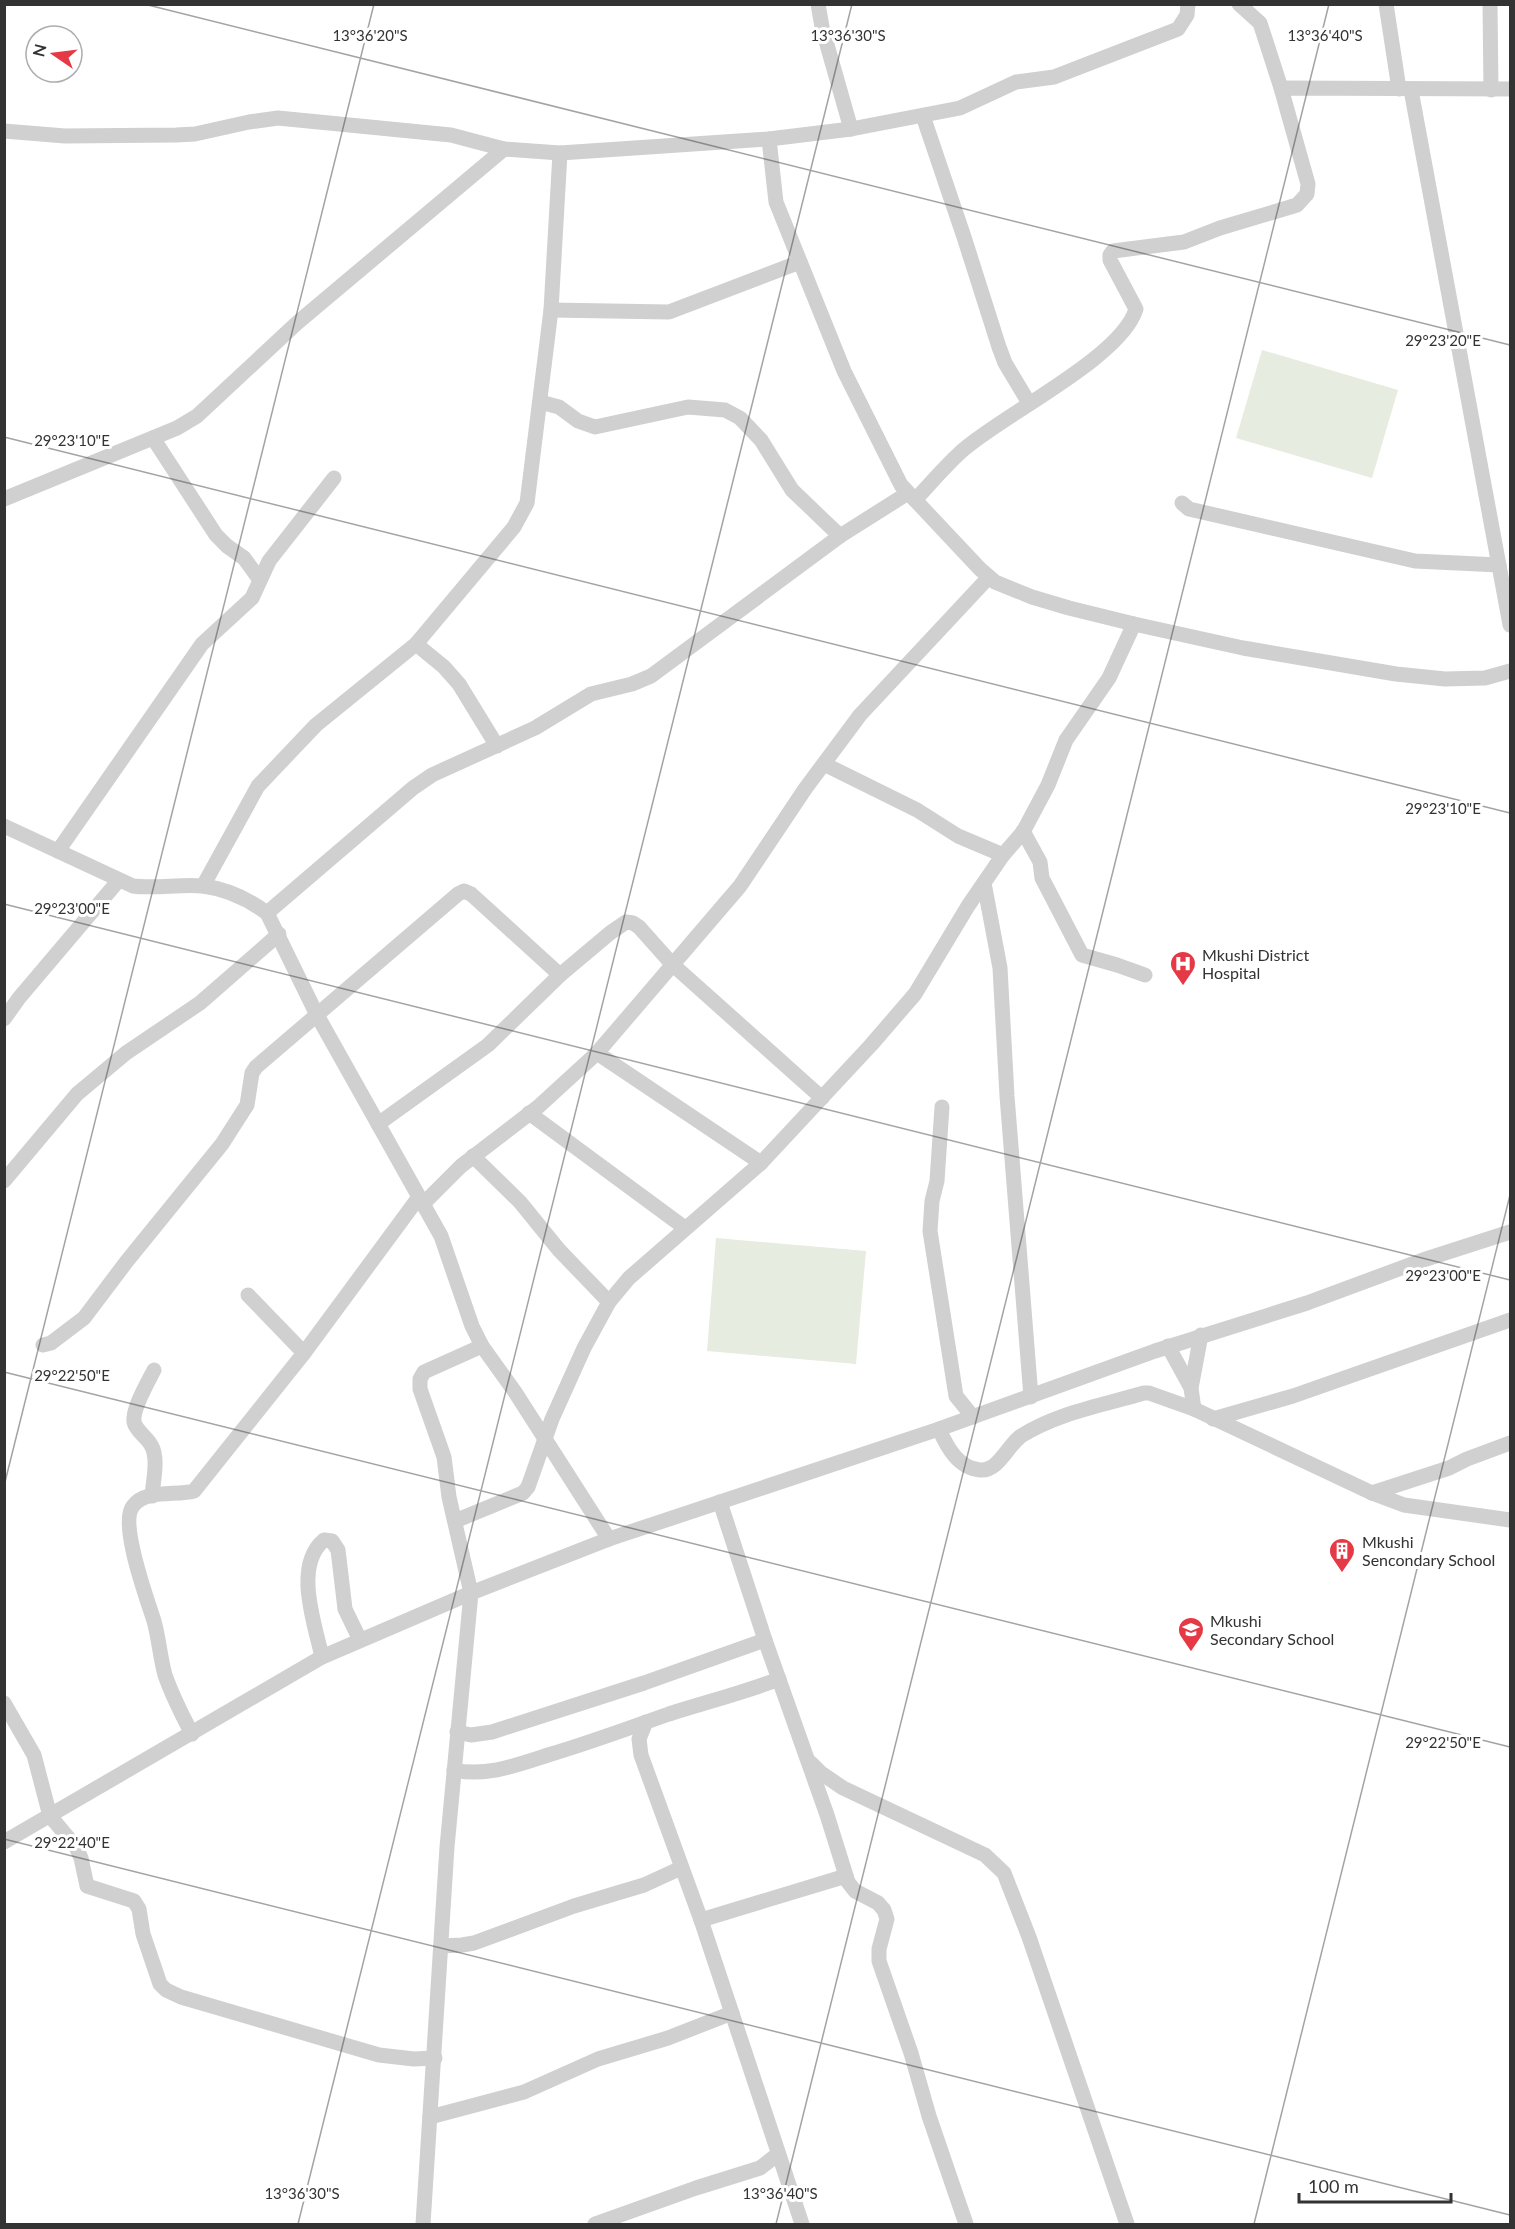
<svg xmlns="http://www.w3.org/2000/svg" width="1515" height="2229" font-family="Lato,sans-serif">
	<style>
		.green { fill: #e6ecdf }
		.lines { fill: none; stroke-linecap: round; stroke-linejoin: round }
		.minor { stroke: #d0d0d0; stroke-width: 15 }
		.ticks { fill: none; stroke: #333; stroke-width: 1.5; stroke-opacity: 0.45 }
		.labels { text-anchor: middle; stroke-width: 6; stroke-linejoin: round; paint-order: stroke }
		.poi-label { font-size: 16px; fill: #333; stroke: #fff; text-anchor: start }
		.ticks-label { font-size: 15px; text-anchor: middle; fill: #333; stroke: #fff; stroke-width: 6; stroke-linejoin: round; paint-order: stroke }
	</style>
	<rect width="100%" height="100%" fill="#fff"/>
	<g class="green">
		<polygon points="1262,350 1398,390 1372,478 1236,438"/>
		<polygon points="716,1238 866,1251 856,1364 707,1351"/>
	</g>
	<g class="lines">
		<g class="minor">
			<polyline points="818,4 822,27 851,129"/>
			<polyline points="1239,4 1260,23 1281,88"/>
			<polyline points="1386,4 1399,89"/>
			<polyline points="1490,4 1491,90"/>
			<polyline points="1411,90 1510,625"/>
			<polyline points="923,116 964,237 999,347 1005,363 1029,403"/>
			<polyline points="4,131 65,136 176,135 195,134 249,122 278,118 451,135 504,149 560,153 769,139 851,129 960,108 1016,82 1054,77 1178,29 1187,15 1188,4"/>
			<polyline points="769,139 776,202 844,371 901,485 980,569 995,582 1032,597 1069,608 1134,624 1243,648 1396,674 1445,679 1485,678 1510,671"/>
			<polyline points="551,310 669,312 800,262"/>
			<polyline points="540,402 559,407 578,421 595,427 688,407 725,410 740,418 761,440 792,490 840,536"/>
			<polyline points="153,438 216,535 227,546 244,558 260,580"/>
			<polyline points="4,499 177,428 197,416 297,323 504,149"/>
			<path d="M915,500C931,483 946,465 963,450C1004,414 1122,357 1136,309L1110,260V255L1113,251L1184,242L1220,228L1297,205L1307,194L1308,184L1281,88L1510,89"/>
			<polyline points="1182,503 1189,509 1415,561 1499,565"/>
			<polyline points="416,644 444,667 459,684 497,746"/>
			<polyline points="824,764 917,810 958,836 1003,855"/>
			<path d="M4,826L133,886C156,889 179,884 203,886C227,889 248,899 267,913L317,1015L441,1236L472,1326L482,1346L515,1392L609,1539"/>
			<polyline points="1023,831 1040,862 1042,878 1082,955 1117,965 1145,975"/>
			<polyline points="58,851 202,644 252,598 269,561 334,478"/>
			<polyline points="984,883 1000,968 1007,1096 1031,1397"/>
			<polyline points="203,886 258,786 316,725 416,644 514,527 527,503 551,310 560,153"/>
			<polyline points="267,913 413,788 432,775 535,728 591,694 632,684 651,676 840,536 908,493"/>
			<polyline points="4,1019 19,998 119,880"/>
			<polyline points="597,1053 761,1163"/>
			<polyline points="942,1107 937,1181 932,1201 930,1231 956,1396 973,1417"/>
			<polyline points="529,1113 685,1228"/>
			<polyline points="378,1124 488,1045 560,975 610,933 626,922 633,923 639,927 672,964 822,1098"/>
			<polyline points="473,1156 520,1202 559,1250 609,1302"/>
			<polyline points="4,1181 77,1094 126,1053 200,1003 279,934"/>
			<polyline points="423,1204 461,1166 538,1107 597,1053 740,886 805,789 860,715 989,577"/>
			<polyline points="248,1295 304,1353"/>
			<polyline points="43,1345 51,1343 84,1318 127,1261 222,1144 247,1105 252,1073 256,1067 458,894 464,891 471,894 560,975"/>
			<polyline points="1168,1346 1191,1388"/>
			<polyline points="1194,1409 1191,1388 1201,1335"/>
			<polyline points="1213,1419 1293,1396 1510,1320"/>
			<path d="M939,1429C947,1447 958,1468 980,1470C998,1472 1008,1445 1021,1436C1057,1413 1103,1405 1144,1393H1149L1194,1409L1372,1493L1404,1505L1510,1520"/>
			<polyline points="1372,1493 1449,1468 1467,1459 1510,1443"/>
			<path d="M152,1496C153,1481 159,1458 151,1445C147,1437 136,1431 134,1422C132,1409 148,1382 154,1370"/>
			<polyline points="720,1502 765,1640 827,1815 848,1882 855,1891 878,1903 884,1910 887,1919 879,1949 879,1961 911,2053 929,2116 966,2224"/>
			<polyline points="455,1521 523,1493 528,1487 552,1419 584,1348 609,1302 629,1278 761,1163 871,1045 915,994 968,906 1003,855 1023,832 1048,785 1066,740 1109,678 1134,624"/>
			<path d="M322,1657C315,1624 293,1566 324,1540L332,1541L338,1550L345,1609L360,1640"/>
			<polyline points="4,1703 34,1755 50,1816 76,1847 81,1858 87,1886 134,1901 139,1909 143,1934 160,1984 166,1990 181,1997 379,2055 414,2059 435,2058"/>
			<polyline points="646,1722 639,1739 641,1755 701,1920 802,2224"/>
			<polyline points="457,1732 471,1735 492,1732 644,1683 765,1640"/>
			<path d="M192,1734C182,1715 172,1695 165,1675C160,1657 159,1639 154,1621C147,1599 119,1523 133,1506C145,1489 176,1496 194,1491L304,1353L419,1197"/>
			<polyline points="811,1763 821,1773 843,1788 985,1855 1004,1873 1029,1937 1127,2224"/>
			<path d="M454,1770C486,1777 517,1765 548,1755C589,1743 629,1728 669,1714C706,1702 743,1693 779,1679"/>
			<polyline points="4,1842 322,1657 471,1593 609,1539 939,1429 1155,1351 1307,1303 1423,1260 1510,1232"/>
			<polyline points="701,1920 846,1876"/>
			<polyline points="441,1946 462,1945 474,1943 574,1906 644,1885 681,1868"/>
			<polyline points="430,2117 524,2092 598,2059 668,2038 732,2013"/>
			<polyline points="423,2224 447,1847 471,1593 449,1497 444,1457 420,1389 420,1379 424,1372 482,1346"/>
			<polyline points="595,2224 696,2188 760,2168 778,2154"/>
		</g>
	</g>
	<path class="ticks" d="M144,4L1510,345M4,437L1510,813M4,904L1510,1280M4,1372L1510,1747M4,1486L374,4M4,1839L1510,2215M298,2224L852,4M776,2224L1329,4M1254,2224L1510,1195"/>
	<defs>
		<symbol id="hospital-pin" viewBox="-11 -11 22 30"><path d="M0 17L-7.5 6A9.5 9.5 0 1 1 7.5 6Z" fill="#e63946" stroke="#fff"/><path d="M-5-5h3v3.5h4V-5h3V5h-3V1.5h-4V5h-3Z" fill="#fff"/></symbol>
		<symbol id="building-pin" viewBox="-11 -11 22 30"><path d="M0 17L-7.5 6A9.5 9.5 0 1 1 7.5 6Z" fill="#e63946" stroke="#fff"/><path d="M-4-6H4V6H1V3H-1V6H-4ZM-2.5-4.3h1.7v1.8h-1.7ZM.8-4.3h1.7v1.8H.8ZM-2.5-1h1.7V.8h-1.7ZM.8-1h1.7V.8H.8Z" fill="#fff"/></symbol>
		<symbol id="school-pin" viewBox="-11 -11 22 30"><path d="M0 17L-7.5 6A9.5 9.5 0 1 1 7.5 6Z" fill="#e63946" stroke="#fff"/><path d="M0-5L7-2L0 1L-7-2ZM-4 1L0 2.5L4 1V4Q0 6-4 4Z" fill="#fff"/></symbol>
	</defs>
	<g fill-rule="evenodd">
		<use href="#hospital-pin" x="1168" y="949" width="30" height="40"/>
		<use href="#building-pin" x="1327" y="1536" width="30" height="40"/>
		<use href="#school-pin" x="1176" y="1615" width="30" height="40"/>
	</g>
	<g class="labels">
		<g class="poi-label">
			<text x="1202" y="961">Mkushi District<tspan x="1202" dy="18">Hospital</tspan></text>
			<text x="1362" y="1548">Mkushi<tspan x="1362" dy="18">Sencondary School</tspan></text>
			<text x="1210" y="1627">Mkushi<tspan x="1210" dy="18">Secondary School</tspan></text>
		</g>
	</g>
	<g class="ticks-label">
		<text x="370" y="41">13°36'20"S</text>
		<text x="848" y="41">13°36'30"S</text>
		<text x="1325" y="41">13°36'40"S</text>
		<text x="1443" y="346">29°23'20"E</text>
		<text x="72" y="446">29°23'10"E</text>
		<text x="1443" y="814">29°23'10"E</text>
		<text x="72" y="914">29°23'00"E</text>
		<text x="1443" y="1281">29°23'00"E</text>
		<text x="72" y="1381">29°22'50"E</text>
		<text x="1443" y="1748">29°22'50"E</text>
		<text x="72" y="1848">29°22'40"E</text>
		<text x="302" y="2199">13°36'30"S</text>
		<text x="780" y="2199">13°36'40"S</text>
	</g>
	<rect width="1515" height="2229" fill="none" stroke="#333333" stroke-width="12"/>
	<g transform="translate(54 54) rotate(284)"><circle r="28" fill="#ffffff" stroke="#adadad" stroke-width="1.5"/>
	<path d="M0-4.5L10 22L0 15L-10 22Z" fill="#e63946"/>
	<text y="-9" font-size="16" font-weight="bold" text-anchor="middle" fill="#333333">N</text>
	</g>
	<path d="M1299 2193v9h152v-9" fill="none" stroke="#333333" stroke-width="3"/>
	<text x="1308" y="2193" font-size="18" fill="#333333" stroke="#ffffff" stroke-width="4.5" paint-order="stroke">100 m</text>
</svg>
